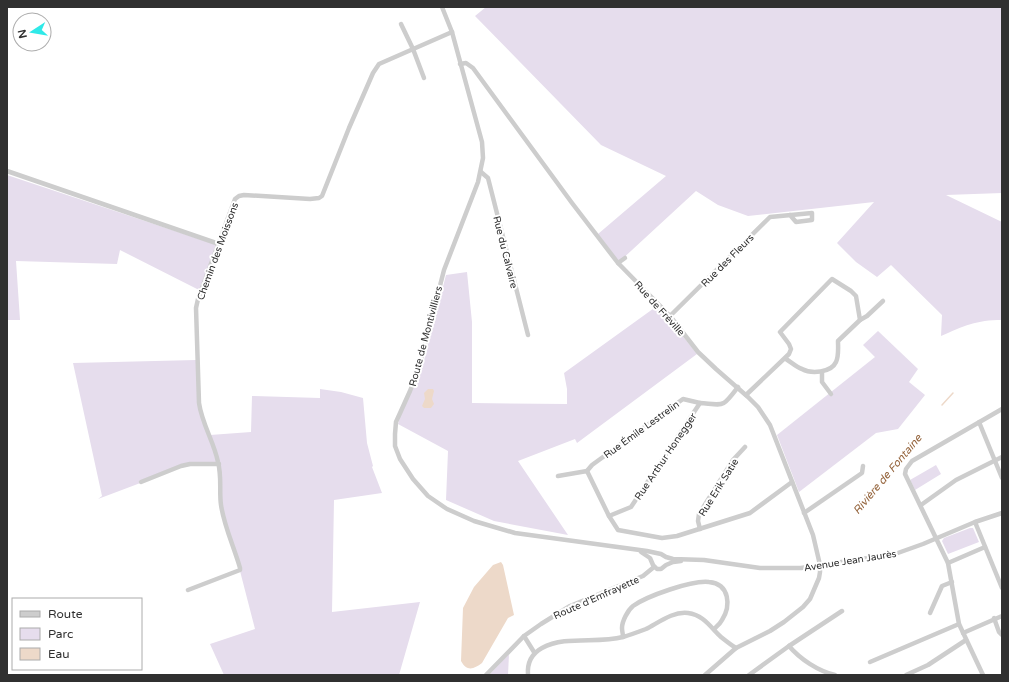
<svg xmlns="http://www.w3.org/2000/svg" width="1009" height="682" font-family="'Varela Round',sans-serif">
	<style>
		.green { fill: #e6dded }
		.water { fill: #edd9c9 }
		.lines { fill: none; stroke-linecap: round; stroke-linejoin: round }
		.stream { stroke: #edd9c9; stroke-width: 1.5 }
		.minor { stroke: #cdcdcd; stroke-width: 4.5 }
		.labels { text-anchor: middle; stroke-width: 4; stroke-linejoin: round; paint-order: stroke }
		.street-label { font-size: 10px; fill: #303030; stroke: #fff }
		.water-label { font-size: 11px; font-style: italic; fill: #94633b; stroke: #fff }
	</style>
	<rect width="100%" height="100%" fill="#fff"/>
	<g class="green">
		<path d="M486,7H1002V193L946,195L1002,222V320C976,320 964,326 941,336L942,315L891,265L877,277L856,262L837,243L874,202L748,216L718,205L696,191L619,262L598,234L666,176L601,145L475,16Z"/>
		<polygon points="7,175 220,246 201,291 120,250 117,264 16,261 20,320 7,320"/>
		<polygon points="467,272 472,322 472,403 567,404 567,389 564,373 657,306 670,320 697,354 577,443 575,439 518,461 568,535 494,521 446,500 448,451 398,424 402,411 421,372 446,275"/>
		<polygon points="878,331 918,369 909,382 925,395 898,429 876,433 799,492 777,435 875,357 863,345"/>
		<polygon points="196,360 200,406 210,435 251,432 252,396 320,398 320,389 341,392 363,398 367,443 373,466 372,467 382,493 334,500 332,612 420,602 399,675 224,675 210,644 255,629 240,571 225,526 217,466 188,465 98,499 102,496 73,363"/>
		<polygon points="936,465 941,474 915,490 910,480"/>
		<polygon points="970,528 973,528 979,542 948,554 942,541 944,538"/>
		<polygon points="509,654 508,675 489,675"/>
	</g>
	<g class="water">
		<polygon points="428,389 433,389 434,391 432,399 434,404 431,408 424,408 422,406 425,399 424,393"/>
		<path d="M501,562L503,565L514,615L508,618L482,663C474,669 467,672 461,661L463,608L474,587L493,565Z"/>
	</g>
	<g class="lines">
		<g class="stream">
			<polyline points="942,405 953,393"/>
			<polyline points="896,468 917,441"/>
		</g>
		<g class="minor">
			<polyline points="442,7 452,32 482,142 483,158 478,182 444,270 419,368 410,391 396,422 395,434 395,446 400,459 413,479 428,496 447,509 474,521 515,533 647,551 661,554 666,557 673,559 704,560 760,568 801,568 895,554 923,544 975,522 1002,513"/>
			<polyline points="401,24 413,49 424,78"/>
			<polyline points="460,64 466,63 473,68 572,203 618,263 670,316 698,352 716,369 748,397 758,407 770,425 813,535 820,565 820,572 819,578 810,599 803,607 784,622 770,631 736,648 705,675"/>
			<polyline points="7,171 219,244"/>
			<polyline points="481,172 488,178 528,335"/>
			<polyline points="618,263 625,258"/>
			<polyline points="670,316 770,217 812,213 812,220 796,222 790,215"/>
			<polyline points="860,320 867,316 883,301"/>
			<polyline points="822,372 822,382 831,394"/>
			<path d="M746,395L789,354L791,349L789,344L780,332L832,279L851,291L856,296L860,320L838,341C838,347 839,356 836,362C831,373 811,374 802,369C796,367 791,362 786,359"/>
			<polyline points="979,422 1002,478"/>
			<polyline points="587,471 592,465 683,399 700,403"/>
			<polyline points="558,476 587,471 609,516 618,530 662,538 677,536 750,513 792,482"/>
			<polyline points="141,482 181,466 190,464 219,464"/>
			<polyline points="921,505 956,480 1002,457"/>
			<polyline points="804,513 862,473 863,466"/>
			<path d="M609,516L631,507L700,403C725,405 722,408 738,387"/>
			<polyline points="975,522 1002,588"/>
			<polyline points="700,529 698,521 699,514 733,460 745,447"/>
			<polyline points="641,552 650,558 653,565 657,569 661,569 666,565 673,562 681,561"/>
			<polyline points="948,563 985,547"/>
			<path d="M188,590L240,570V568C234,547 224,526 221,505C219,491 222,477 218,462C214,442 202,424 199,403L196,308L198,299L235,199L239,196L244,195L310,199L319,198L322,196L349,128L373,73L379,64L452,32"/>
			<polyline points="930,613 942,586 952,582"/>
			<polyline points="994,618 999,632 1002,635"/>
			<polyline points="963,633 1002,616"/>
			<polyline points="524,636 534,652"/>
			<path d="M623,637C623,634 622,631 622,628C622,621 628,610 633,606C647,596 692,580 709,582C730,584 731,606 722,620C720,624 717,626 714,629"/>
			<path d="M789,646C800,659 818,671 835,675"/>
			<polyline points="870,662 959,624"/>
			<polyline points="486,675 524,636 541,624 570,606 643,576 654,567"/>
			<path d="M528,675C527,663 531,654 542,648C566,635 597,644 623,637C630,635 638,632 646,629C658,623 673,611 688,613C704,615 711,628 721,637C726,641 731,645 736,648"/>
			<polyline points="749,675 789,646 842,611"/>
			<polyline points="906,675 928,665 966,640"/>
			<polyline points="983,675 959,624 948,563 905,474 906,469 912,461 1002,409"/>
		</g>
	</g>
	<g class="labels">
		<g class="street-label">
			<text transform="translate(217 251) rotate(-70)" y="4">Chemin des Moissons</text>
			<text transform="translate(506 252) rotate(76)" y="4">Rue du Calvaire</text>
			<text transform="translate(727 260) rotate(-45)" y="4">Rue des Fleurs</text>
			<text transform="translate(660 308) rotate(48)" y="4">Rue de Fréville</text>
			<text transform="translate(425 336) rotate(-75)" y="4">Route de Montivilliers</text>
			<text transform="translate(641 429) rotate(-36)" y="4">Rue Émile Lestrelin</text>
			<text transform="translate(665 456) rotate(-56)" y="4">Rue Arthur Honegger</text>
			<text transform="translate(718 487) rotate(-58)" y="4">Rue Erik Satie</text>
			<text transform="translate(850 560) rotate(-9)" y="4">Avenue Jean Jaurès</text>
			<text transform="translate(596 597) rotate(-24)" y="4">Route d'Emfrayette</text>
		</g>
		<g class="water-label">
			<text transform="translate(887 474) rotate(-50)" y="4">Rivière de Fontaine</text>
		</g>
	</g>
	<rect width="1009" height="682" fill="none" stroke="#303030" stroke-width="16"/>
	<rect x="12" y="598" width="130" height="72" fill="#ffffff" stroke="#acacac"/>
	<rect x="20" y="611" width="20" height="6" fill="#cdcdcd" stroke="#acacac"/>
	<text x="48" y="618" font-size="12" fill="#303030">Route</text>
	<rect x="20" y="628" width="20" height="12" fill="#e6dded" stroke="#acacac"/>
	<text x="48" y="638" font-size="12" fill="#303030">Parc</text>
	<rect x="20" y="648" width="20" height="12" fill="#edd9c9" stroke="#acacac"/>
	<text x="48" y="658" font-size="12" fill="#303030">Eau</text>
	<g transform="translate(32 32) rotate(258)"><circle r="19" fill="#ffffff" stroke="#acacac"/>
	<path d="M0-3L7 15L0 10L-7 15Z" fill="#2fe9e8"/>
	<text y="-6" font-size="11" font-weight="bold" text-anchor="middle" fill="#303030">N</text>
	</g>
</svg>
